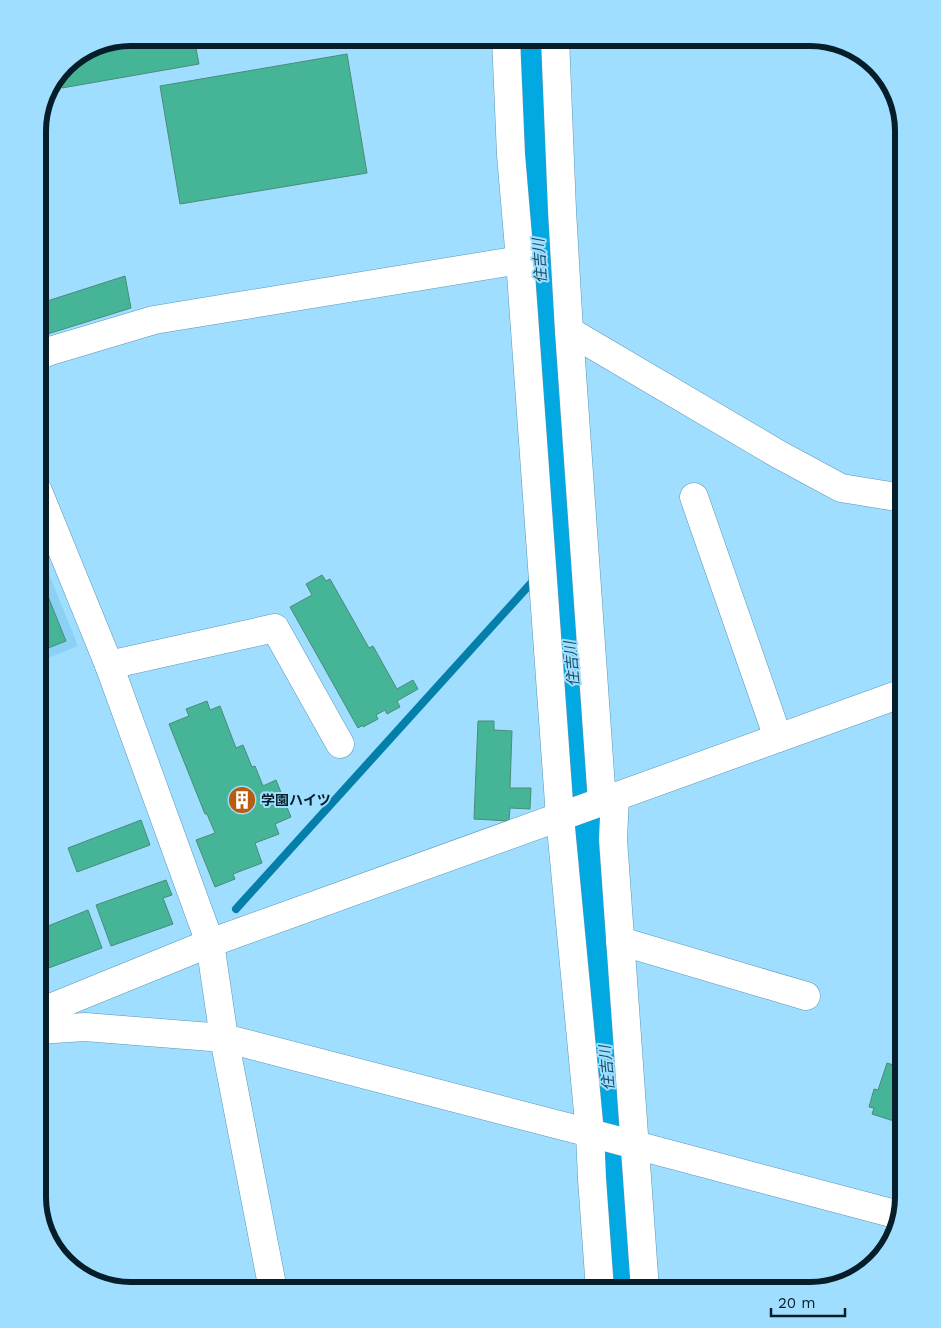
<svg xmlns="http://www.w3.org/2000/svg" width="941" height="1328" font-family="'Work Sans','Noto Sans JP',sans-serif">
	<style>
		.built { fill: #8bd1f5 }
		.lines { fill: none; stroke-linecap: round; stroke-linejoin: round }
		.stream { stroke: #037faa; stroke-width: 8 }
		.river { stroke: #02a8e1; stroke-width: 44 }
		.building { fill: #46b597; stroke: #488c78 }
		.minor-casing { stroke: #5a96b5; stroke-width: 29 }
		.minor { stroke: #fff; stroke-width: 28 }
		.labels { text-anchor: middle; stroke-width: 4; stroke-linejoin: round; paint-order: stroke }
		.poi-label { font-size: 14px; font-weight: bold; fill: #051e2a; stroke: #a0deff; text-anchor: start }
		.water-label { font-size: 15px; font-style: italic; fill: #154b63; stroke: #a0deff }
		.rim { fill: none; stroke: #051e2a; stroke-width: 6 }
	</style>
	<rect width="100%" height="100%" fill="#a0deff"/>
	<polygon class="built" points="38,547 78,646 38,662"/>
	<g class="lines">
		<g class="stream">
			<polyline points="556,555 564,547"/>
			<polyline points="236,909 533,581"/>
		</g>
		<polyline class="river" points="531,38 530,117 559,507 564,547 626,1290"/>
	</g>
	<g class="building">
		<polygon points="131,38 194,38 199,64 62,88 59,74 69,61"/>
		<polygon points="220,38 313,38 221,47"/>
		<polygon points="347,54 367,173 180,204 160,86"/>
		<polygon points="125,276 131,308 38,337 38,304"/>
		<polygon points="322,575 326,581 330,579 369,648 373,646 397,689 413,680 418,689 397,701 400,707 387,714 385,710 376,715 378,719 363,727 363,725 358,728 290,607 312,595 306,584"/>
		<polygon points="41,579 66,641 38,652 38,580"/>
		<polygon points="207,701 210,710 220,706 236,748 243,745 252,767 255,766 263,786 276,780 291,817 275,824 279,834 255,843 262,863 233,874 235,879 215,887 196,840 215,833 207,814 205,814 169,724 189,716 186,709"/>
		<polygon points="478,721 494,721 494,730 512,731 510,788 531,788 530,809 510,808 509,821 474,819"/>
		<polygon points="141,820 150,845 77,872 68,848"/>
		<polygon points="166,880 172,895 163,898 173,924 111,946 96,905"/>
		<polygon points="88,910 102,948 38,972 38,930"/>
		<polygon points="887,1063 903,1068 903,1124 872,1114 874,1108 869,1107 874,1089 878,1090"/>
	</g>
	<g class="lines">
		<defs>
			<g id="minor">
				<polyline points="506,38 511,155 520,260 560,817 590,1133 592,1179 600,1290"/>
				<polyline points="555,38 562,210 569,331 602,802"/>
				<polyline points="569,331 778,454 841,488 903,498"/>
				<polyline points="38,356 50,351 154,320 520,260"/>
				<polyline points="38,491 109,665 210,943 224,1038 273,1290"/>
				<polyline points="694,497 778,738"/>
				<polyline points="109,665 275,628 340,744"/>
				<polyline points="615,797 613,839 645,1290"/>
				<polyline points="620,941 806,996"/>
				<polyline points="38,1013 210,943 903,693"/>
				<polyline points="38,1030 85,1027 224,1038 590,1133 899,1215"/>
			</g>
		</defs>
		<use href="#minor" class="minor-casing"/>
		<use href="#minor" class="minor"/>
	</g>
	<defs>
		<symbol id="building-disc" viewBox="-11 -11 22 22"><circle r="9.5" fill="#b95c0e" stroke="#a0deff"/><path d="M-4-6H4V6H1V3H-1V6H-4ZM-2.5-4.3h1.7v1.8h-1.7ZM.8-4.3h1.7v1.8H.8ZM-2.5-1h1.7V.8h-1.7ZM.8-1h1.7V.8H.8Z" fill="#fff"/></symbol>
	</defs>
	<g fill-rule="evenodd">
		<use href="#building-disc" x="226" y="784" width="32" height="32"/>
	</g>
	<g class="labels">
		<g class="poi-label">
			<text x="261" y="805">学園ハイツ</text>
		</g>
		<g class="water-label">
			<text transform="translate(540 261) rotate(-94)" y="5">住吉川</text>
			<text transform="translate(572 664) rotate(-95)" y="5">住吉川</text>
			<text transform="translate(607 1068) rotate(-95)" y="5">住吉川</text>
		</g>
	</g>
	<path d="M0 0H941V1328H0ZM131 46H810A85 85 0 0 1 895 131V1197A85 85 0 0 1 810 1282H131A85 85 0 0 1 46 1197V131A85 85 0 0 1 131 46Z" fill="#a0deff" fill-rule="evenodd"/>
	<path class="rim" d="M131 46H810A85 85 0 0 1 895 131V1197A85 85 0 0 1 810 1282H131A85 85 0 0 1 46 1197V131A85 85 0 0 1 131 46Z"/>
	<path d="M771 1308v8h74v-8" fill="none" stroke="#051e2a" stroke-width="2.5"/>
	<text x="778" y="1308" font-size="15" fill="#051e2a" stroke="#a0deff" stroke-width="4" paint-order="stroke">20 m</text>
</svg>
